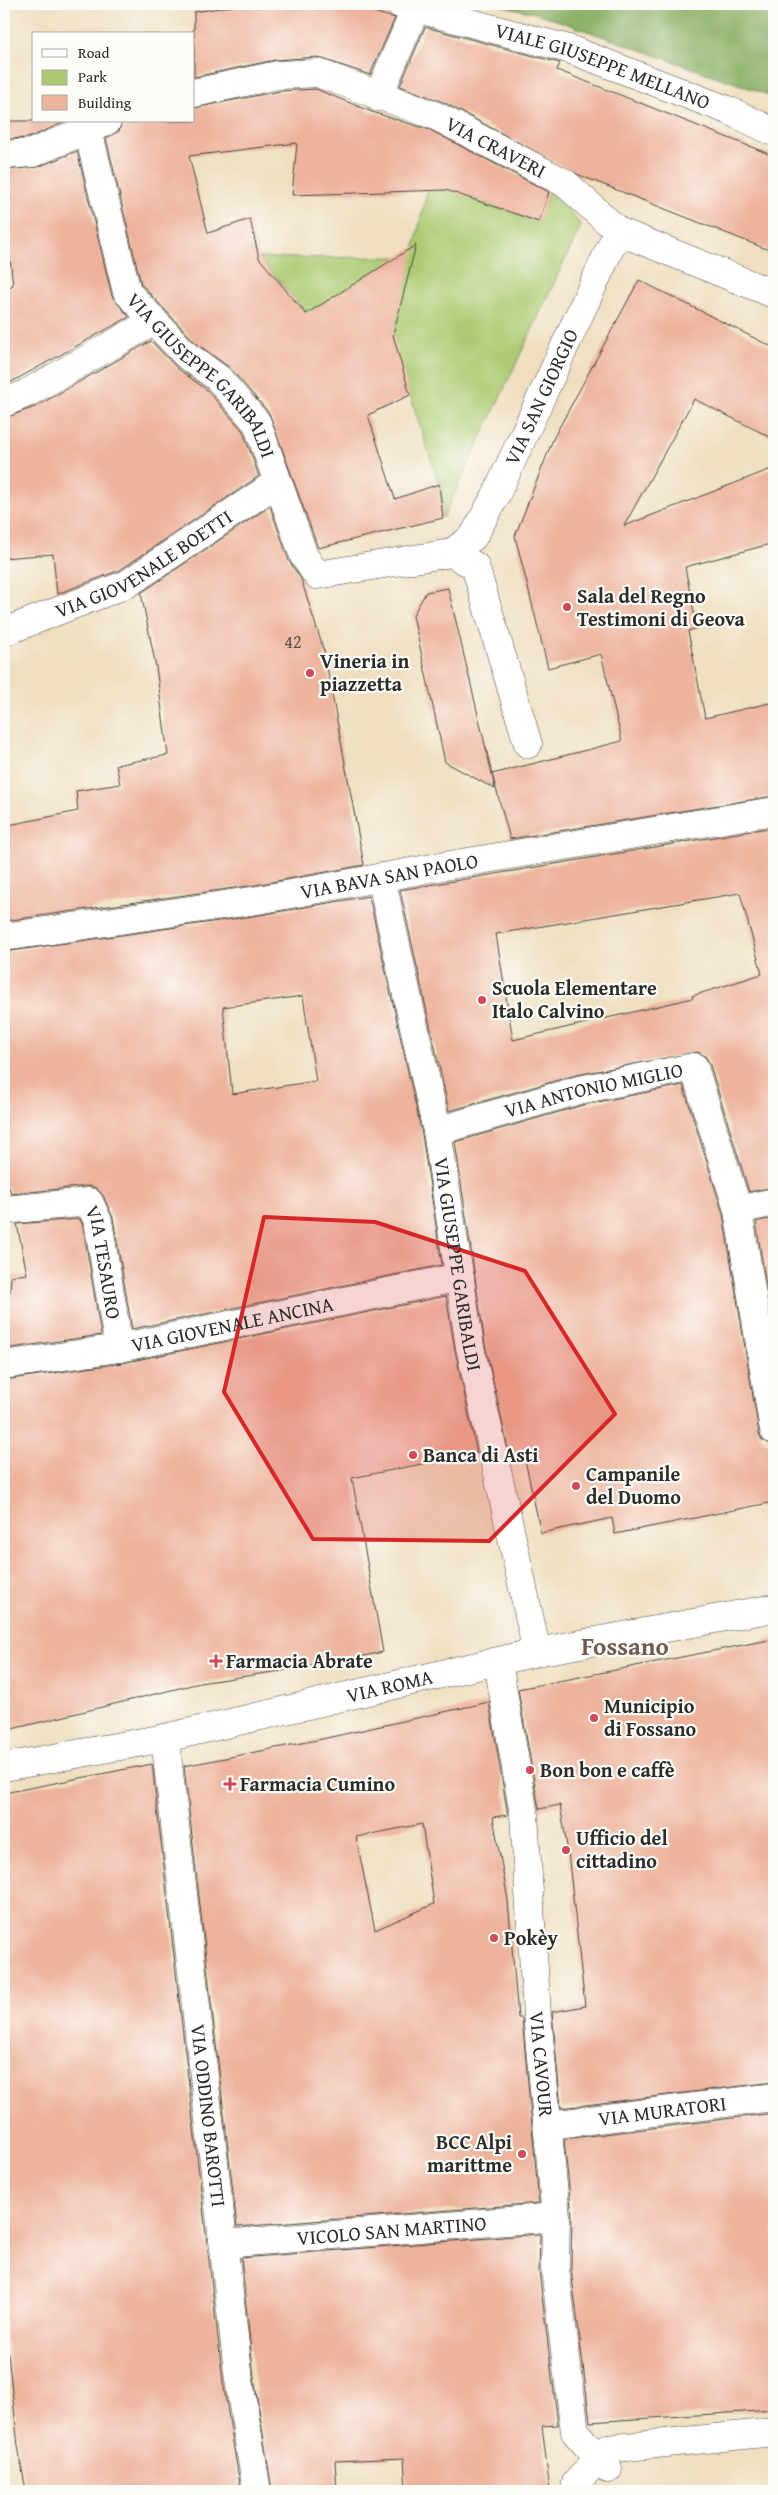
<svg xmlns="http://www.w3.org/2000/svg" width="778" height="2495" font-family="'Gentium Book Plus',serif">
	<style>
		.green { fill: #abca71; stroke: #6b7a4e }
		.forest { fill: #88ae63; stroke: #5a6c47 }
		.building { fill: #edb39c; fill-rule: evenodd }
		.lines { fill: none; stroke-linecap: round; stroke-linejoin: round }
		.minor-casing { stroke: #484641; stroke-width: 29 }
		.major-casing { stroke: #484641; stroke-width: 29 }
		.minor { stroke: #fff; stroke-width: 28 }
		.major { stroke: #fff; stroke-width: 28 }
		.marked { fill: #d62828; fill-opacity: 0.2; stroke: #d62828; stroke-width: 4; stroke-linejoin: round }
		.poi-dot { fill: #d1495b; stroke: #fdfcf7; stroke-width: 2 }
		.labels { text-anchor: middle; stroke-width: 4.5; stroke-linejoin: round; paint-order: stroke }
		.number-label { font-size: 18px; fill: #5c4d47 }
		.street-label { font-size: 20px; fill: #2b2b2b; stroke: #fdfcf7 }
		.poi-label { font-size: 20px; font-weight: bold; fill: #2b2b2b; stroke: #fdfcf7; text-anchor: start }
		.district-label { font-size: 25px; font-weight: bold; fill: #6f5b53; stroke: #fdfcf7 }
	</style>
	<rect width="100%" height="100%" fill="#fdfcf7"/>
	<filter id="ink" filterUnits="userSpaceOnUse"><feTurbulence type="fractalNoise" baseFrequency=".02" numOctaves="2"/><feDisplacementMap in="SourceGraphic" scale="10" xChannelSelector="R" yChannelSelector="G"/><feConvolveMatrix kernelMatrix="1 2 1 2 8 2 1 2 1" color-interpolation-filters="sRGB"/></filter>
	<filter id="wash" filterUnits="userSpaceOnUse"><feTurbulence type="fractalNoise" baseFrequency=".0096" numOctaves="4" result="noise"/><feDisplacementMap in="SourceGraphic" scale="20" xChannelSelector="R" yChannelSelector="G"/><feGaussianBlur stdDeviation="1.12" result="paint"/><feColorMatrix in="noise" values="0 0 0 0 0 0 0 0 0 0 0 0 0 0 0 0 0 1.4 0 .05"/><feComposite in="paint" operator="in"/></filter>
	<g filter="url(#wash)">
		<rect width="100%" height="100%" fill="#efdfc0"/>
		<polygon class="green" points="429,183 538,222 551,186 581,226 443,518 439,484 410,395 353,377 296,300 259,258 412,257"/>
		<polygon class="forest" points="495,4 774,4 774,97 539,14"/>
		<g id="blocks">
			<g class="building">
				<polygon points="245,4 344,4 395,18 370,75 317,57 275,60 194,77 194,12"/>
				<polygon points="425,27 560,63 557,70 774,156 774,252 579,175 443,102 400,86"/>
				<polygon points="316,89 372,112 430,130 549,192 539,222 446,190 292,195 297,143 189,156 208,233 250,219 259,258 306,314 416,245 393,335 410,395 368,415 395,499 439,484 443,518 318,548 269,413 230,368 196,343 141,284 106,138 119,131 122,121 194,121 194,108 280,91"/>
				<polygon points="4,121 67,121 28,138 4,139"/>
				<polygon points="77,151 112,296 129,317 4,386 4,290 13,285 4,206 4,170 38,167"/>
				<polygon points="639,280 774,348 774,439 694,399 624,526 774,468 774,543 685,567 697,628 688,631 705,718 774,702 774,796 510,839 492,774 622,741 601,654 548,668 515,536 554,437"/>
				<polygon points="151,341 177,368 207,390 243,431 259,476 120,570 57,594 53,554 4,558 4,418 35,407"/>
				<polygon points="270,506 289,561 301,579 324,651 364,865 255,885 4,921 4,826 78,811 76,791 120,784 116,765 168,755 156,667 141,593"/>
				<polygon points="448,588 492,774 495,789 445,762 413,615 426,592"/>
				<path d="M774,827V1187L749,1192L709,1062L705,1056L698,1052L576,1075L449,1111L400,890ZM740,893L762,974L692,996L693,998L513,1040L496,934Z"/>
				<path d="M369,896L422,1134L442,1265L132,1329L113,1218L103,1195L96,1188L88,1186L11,1194L9,1187L4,1188V952L260,915ZM303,996L316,1081L232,1094L223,1007Z"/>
				<polygon points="683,1085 723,1214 759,1433 762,1440 774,1445 774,1502 615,1534 612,1518 541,1533 525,1460 511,1462 485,1344 455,1142 583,1105"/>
				<polygon points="774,1218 774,1335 756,1222"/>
				<polygon points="80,1219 83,1226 101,1335 4,1349 4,1293 10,1292 11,1276 27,1274 17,1224"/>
				<polygon points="446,1296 455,1350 477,1453 352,1478 383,1652 320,1665 200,1683 4,1731 4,1380 122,1363"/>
				<polygon points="774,1639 774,2082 561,2108 552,2012 585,2006 568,1852 560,1805 539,1809 518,1689"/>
				<path d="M489,1702L508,1815L493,1817L508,1900L518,2018H522L539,2203L237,2227L184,1766L322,1739ZM422,1824L434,1904L375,1930L356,1837Z"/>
				<polygon points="152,1764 223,2382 241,2491 26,2491 18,2446 4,2317 4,1793"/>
				<polygon points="774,2113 774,2410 590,2422 571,2268 572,2216 564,2139"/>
				<polygon points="540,2234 539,2271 558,2425 542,2426 550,2491 406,2491 404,2458 335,2461 337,2491 272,2491 254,2378 241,2258"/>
			</g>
		</g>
	</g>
	<g filter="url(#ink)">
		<use href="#blocks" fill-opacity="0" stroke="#484641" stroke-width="1"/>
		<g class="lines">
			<defs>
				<g id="minor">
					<path id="s1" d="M400,4L569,49L730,111L774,132"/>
					<path id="s2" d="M194,93L278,75L318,73L436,116L565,183L618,231L774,294"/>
					<polyline points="378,97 416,8"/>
					<path id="s3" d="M88,130L127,292L186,355L218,378L257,423L304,556L317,575L451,553L473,537L495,497L618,231"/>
					<polyline points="4,155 32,153 107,121"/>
					<polyline points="4,403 27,393 154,321"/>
					<polyline points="451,553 475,566 528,744"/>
					<path id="s4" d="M4,632L127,584L278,482"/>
					<path id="s5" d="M381,877L437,1131L470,1347L537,1652"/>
					<path id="s6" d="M4,937L258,900L438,867L774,811"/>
					<path id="s7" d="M437,1131L579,1090L694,1067L738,1210L774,1430"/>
					<path id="s8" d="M4,1210L89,1202L98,1221L119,1348"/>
					<polyline points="738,1210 774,1202"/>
					<path id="s9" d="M4,1365L119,1348L460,1277"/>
					<path id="s10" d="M498,1662L524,1815L537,2015L556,2217L555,2269L575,2432L608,2469"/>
					<path id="s11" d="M165,1738L239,2380L257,2491"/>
					<path id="s12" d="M549,2125L774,2097"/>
					<path id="s13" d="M224,2244L556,2217"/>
					<polyline points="575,2491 576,2483 607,2449 774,2432"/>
				</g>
				<g id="major">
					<path id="s14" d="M4,1767L165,1738L537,1652L774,1608"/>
				</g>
			</defs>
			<use href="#minor" class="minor-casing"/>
			<use href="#major" class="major-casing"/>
			<use href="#minor" class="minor"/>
			<use href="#major" class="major"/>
		</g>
	</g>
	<path class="marked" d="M264,1217L375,1222L525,1271L615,1414L489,1541L313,1539L224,1392Z"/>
	<g class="poi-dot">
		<circle cx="567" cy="607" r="5"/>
		<circle cx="310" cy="673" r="5"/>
		<circle cx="482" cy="1000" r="5"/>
		<circle cx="413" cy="1455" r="5"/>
		<circle cx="576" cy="1486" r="5"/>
		<path d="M213.5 1653.5h5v5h5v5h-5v5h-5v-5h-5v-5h5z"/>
		<circle cx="594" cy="1718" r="5"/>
		<circle cx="530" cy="1770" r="5"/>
		<path d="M227.5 1776.5h5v5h5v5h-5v5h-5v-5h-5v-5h5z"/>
		<circle cx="566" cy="1850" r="5"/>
		<circle cx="494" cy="1938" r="5"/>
		<circle cx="522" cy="2154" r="5"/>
	</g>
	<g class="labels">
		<g class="number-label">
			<text x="293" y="648">42</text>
		</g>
		<g class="street-label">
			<text dy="7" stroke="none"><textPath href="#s1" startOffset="212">VIALE GIUSEPPE MELLANO</textPath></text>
			<text dy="7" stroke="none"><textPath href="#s2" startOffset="319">VIA CRAVERI</textPath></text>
			<text dy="7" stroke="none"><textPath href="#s3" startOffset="280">VIA GIUSEPPE GARIBALDI</textPath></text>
			<text dy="7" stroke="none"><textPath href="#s3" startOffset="835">VIA SAN GIORGIO</textPath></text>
			<text dy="7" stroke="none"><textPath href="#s4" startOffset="156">VIA GIOVENALE BOETTI</textPath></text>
			<text dy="7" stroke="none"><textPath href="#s6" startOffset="390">VIA BAVA SAN PAOLO</textPath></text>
			<text dy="7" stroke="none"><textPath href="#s7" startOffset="162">VIA ANTONIO MIGLIO</textPath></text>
			<text dy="7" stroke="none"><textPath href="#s8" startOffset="148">VIA TESAURO</textPath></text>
			<text dy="7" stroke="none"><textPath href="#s5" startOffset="395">VIA GIUSEPPE GARIBALDI</textPath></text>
			<text dy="7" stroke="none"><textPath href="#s9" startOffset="232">VIA GIOVENALE ANCINA</textPath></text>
			<text dy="7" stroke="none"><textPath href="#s14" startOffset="394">VIA ROMA</textPath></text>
			<text dy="7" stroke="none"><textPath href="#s10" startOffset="405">VIA CAVOUR</textPath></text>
			<text dy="7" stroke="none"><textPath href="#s12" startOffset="114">VIA MURATORI</textPath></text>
			<text dy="7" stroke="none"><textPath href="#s11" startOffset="380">VIA ODDINO BAROTTI</textPath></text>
			<text dy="7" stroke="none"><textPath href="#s13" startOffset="168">VICOLO SAN MARTINO</textPath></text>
		</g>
		<g class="poi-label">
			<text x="577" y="603">Sala del Regno<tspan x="577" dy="23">Testimoni di Geova</tspan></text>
			<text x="320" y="668">Vineria in<tspan x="320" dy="23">piazzetta</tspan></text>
			<text x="492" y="995">Scuola Elementare<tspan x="492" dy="23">Italo Calvino</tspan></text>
			<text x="423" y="1462">Banca di Asti</text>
			<text x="586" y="1481">Campanile<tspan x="586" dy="23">del Duomo</tspan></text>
			<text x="226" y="1668">Farmacia Abrate</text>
			<text x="604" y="1713">Municipio<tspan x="604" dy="23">di Fossano</tspan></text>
			<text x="540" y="1777">Bon bon e caffè</text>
			<text x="240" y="1791">Farmacia Cumino</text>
			<text x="576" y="1845">Ufficio del<tspan x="576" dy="23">cittadino</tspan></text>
			<text x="504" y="1945">Pokèy</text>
			<text x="512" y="2149" text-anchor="end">BCC Alpi<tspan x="512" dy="23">marittme</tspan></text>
		</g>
		<g class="district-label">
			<text x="625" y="1655">Fossano</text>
		</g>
	</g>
	<rect width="778" height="2495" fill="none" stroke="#fdfcf7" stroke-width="20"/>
	<rect x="32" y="32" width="162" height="90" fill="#fdfcf7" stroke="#a9a8a5"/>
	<rect x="42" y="49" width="25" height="8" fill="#ffffff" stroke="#a9a8a5"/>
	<text x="78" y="58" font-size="15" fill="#2b2b2b">Road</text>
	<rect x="42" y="70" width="25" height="15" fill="#abca71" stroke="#a9a8a5"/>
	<text x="78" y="82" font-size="15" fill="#2b2b2b">Park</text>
	<rect x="42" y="95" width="25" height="15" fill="#edb39c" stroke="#a9a8a5"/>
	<text x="78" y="108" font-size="15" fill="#2b2b2b">Building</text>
</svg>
